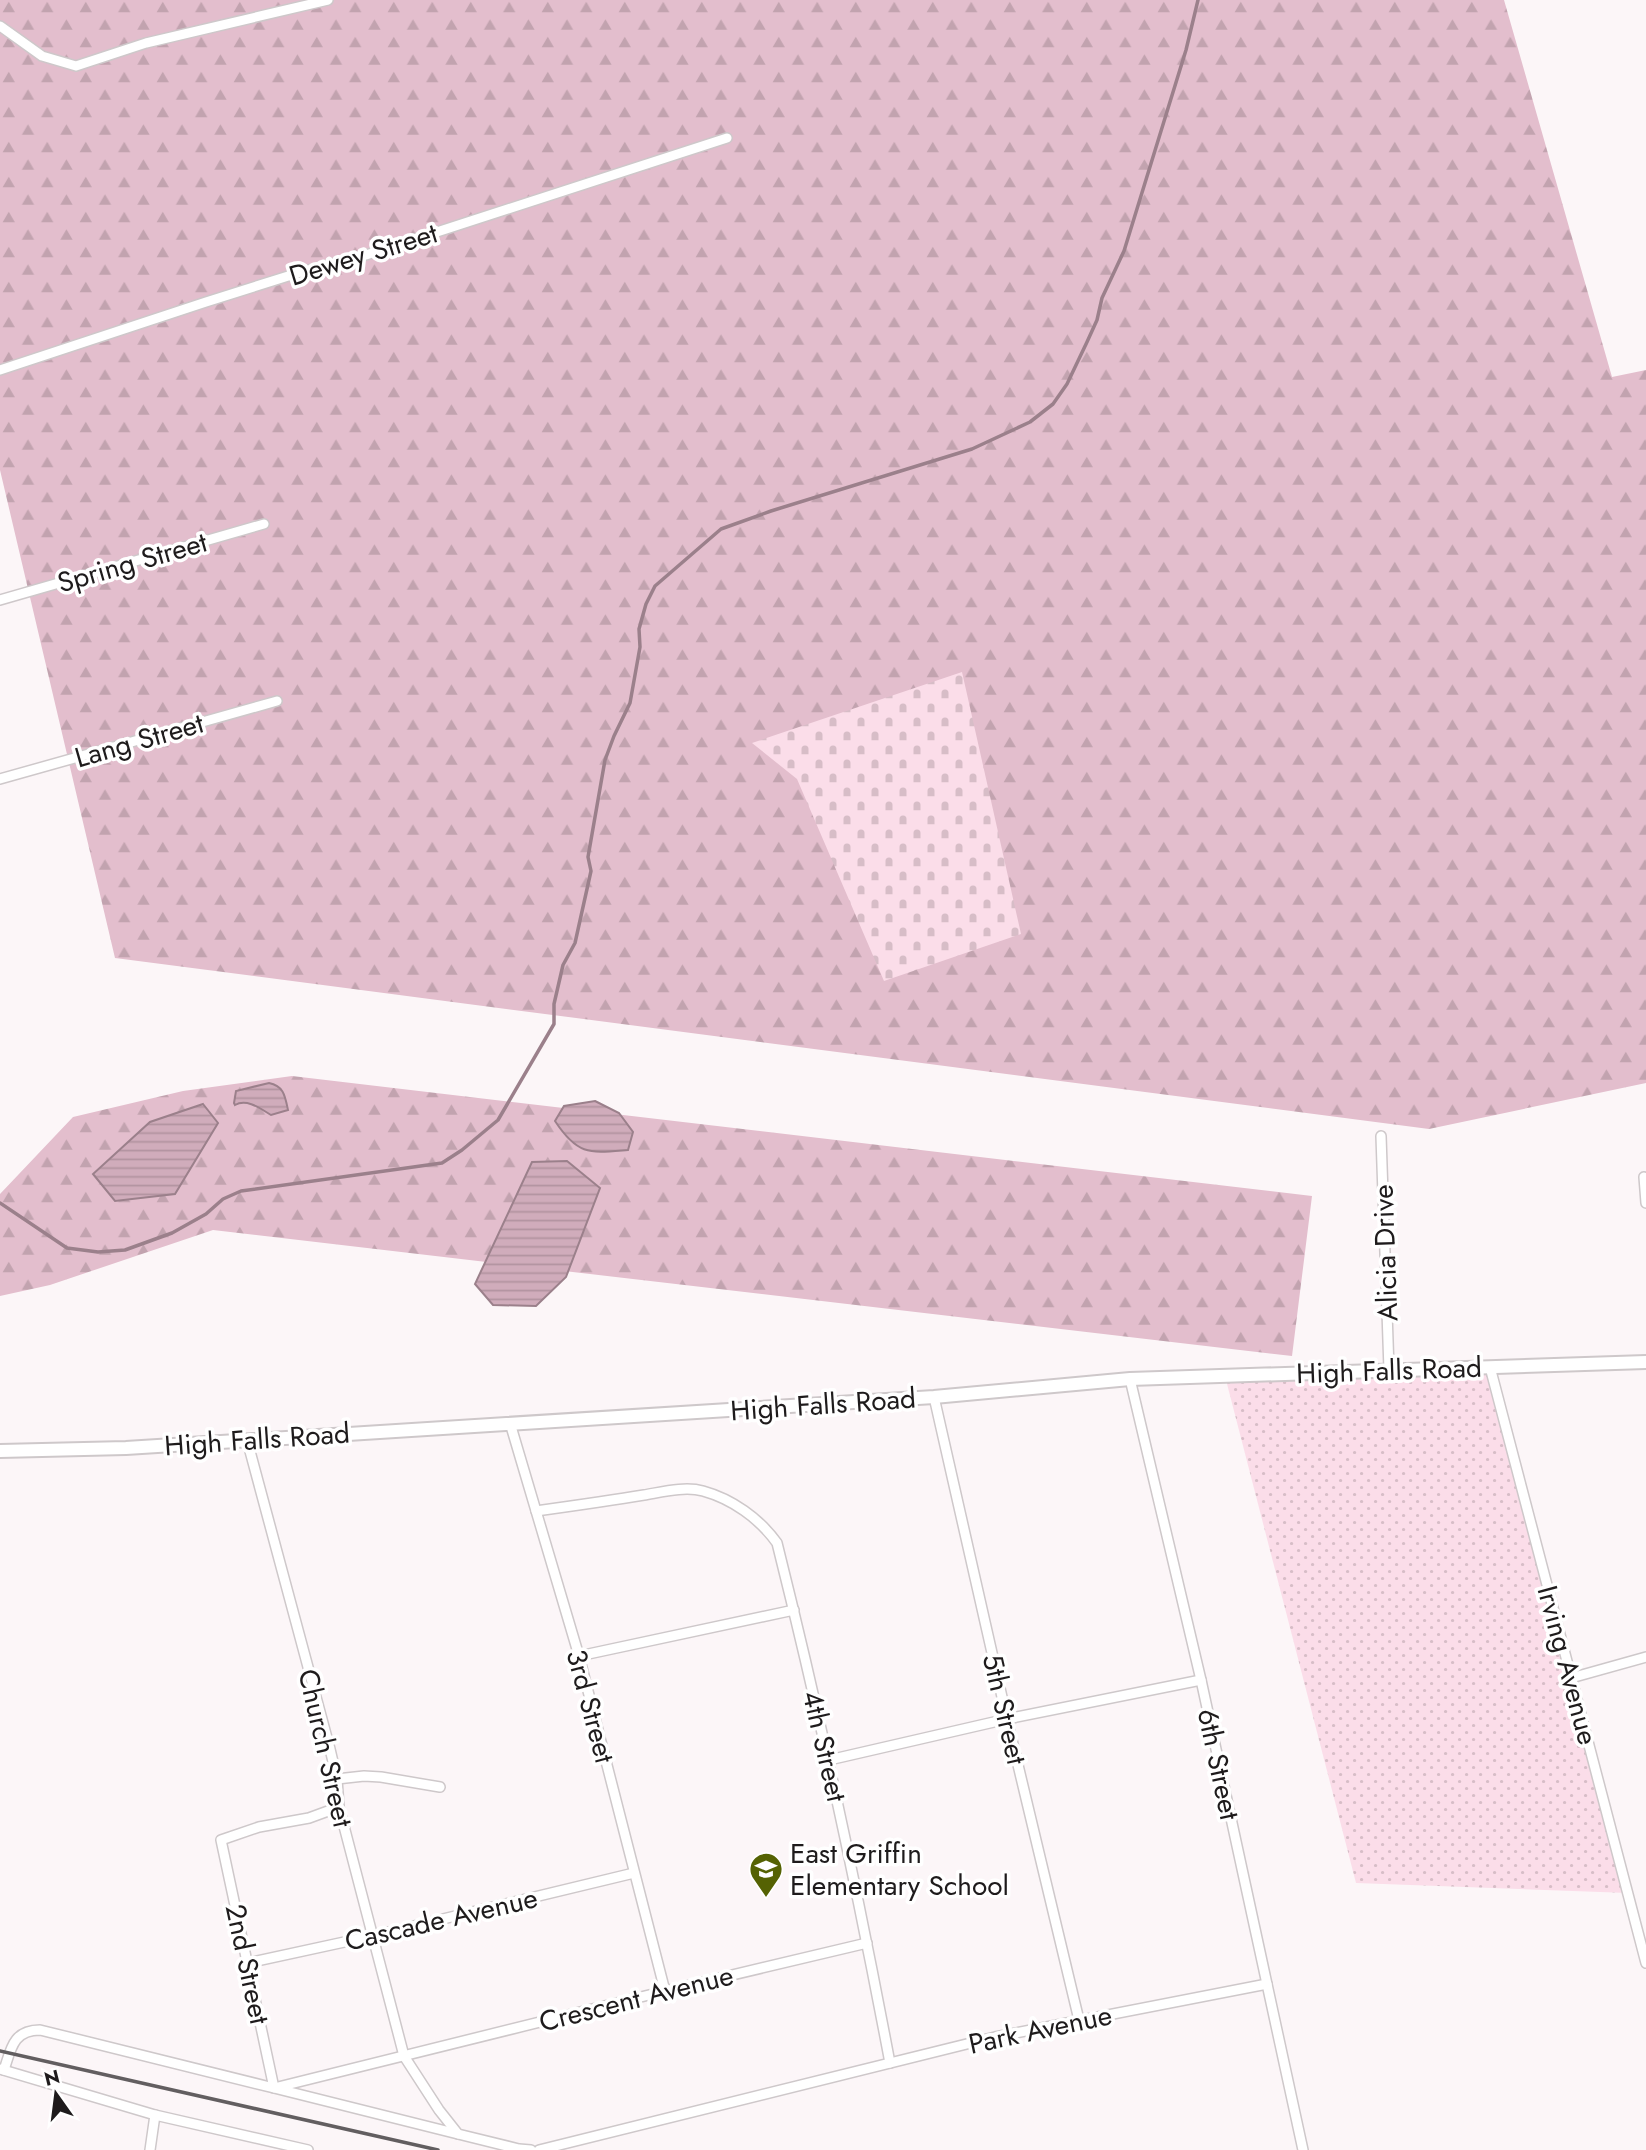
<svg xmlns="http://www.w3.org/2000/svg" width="1646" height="2150" font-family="Jost,sans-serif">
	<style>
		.forest { fill: url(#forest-firs) }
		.cemetery { fill: url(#cemetery-stones) }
		.park { fill: url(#park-dots) }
		.water { fill: url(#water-rules); stroke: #9b808b; stroke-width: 2 }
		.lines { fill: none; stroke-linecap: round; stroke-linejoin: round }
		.stream { stroke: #9b808b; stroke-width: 3.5 }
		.street-casing { stroke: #cec8ca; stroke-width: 12 }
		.secondary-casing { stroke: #cec8ca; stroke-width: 16 }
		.street { stroke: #fff; stroke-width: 9 }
		.secondary { stroke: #fff; stroke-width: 12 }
		.rail { stroke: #625e60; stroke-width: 3.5 }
		.labels { text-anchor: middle; stroke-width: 7; stroke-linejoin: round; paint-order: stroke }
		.street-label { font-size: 28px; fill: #1e1b1c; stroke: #fff }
		.poi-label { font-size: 28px; fill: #1e1b1c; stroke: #fff; text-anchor: start }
	</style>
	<defs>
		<pattern id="forest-firs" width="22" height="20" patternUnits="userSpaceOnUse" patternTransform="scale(1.75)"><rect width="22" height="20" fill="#e3becd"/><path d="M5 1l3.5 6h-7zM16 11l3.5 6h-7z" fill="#c2a3af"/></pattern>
		<pattern id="cemetery-stones" width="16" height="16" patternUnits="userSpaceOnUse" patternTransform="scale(1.75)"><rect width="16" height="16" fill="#fbdde9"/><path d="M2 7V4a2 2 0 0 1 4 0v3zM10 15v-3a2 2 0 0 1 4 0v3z" fill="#d7bdc7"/></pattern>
		<pattern id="park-dots" width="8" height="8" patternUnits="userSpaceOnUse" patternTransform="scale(1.75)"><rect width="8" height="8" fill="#fbdde9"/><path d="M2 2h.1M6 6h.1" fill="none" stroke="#d7bdc7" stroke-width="1.8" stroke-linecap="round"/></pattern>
		<pattern id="water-rules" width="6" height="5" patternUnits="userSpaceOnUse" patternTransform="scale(1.75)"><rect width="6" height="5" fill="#d0acbb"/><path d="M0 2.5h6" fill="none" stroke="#b293a0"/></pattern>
	</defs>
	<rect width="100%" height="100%" fill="#fcf6f8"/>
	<g class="forest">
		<polygon points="0,0 1504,0 1612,377 1646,370 1646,1083 1429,1129 115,958 0,470"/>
		<polygon points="292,1076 1312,1196 1292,1356 213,1230 50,1285 0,1296 0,1194 73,1117 183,1091"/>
	</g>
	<polygon class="cemetery" points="962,672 1021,934 884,981 797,779 752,743"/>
	<polygon class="park" points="1489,1370 1628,1893 1356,1883 1226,1380"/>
	<g class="water">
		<path d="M269,1083C284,1086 285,1096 288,1110L271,1115C261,1109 247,1098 235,1105L234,1103L236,1091Z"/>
		<path d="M595,1101L619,1113L633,1132L628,1150C590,1153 578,1156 555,1121L564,1106Z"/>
		<polygon points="203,1104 218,1123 175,1194 115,1201 93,1174 150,1122"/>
		<polygon points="567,1161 600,1188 566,1277 536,1306 493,1305 475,1284 532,1162"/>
	</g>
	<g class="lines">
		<polyline class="stream" points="0,1203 67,1248 98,1252 125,1250 172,1233 206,1214 223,1199 241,1191 442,1163 462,1150 498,1120 554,1024 554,1004 563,965 575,943 591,871 588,857 605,760 614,736 630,703 640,647 639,629 646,604 655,586 721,529 771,511 972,449 1030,422 1053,404 1067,384 1087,342 1097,320 1102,298 1124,251 1186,50 1198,0"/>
		<defs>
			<g id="street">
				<polyline points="0,26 42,56 76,66 146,43 328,0"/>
				<polyline points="0,370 206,302 301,272 366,255 727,138"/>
				<polyline points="0,600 264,524"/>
				<polyline points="0,779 277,701"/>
				<polyline points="1381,1136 1389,1370"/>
				<polyline points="1644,1177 1646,1203"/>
				<polyline points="1490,1367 1646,1963"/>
				<polyline points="1130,1379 1201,1680 1303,2150"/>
				<polyline points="934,1397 1007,1719 1079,2020"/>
				<polyline points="510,1423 579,1656 665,1991"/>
				<polyline points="247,1440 330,1749 337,1779 339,1807 404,2056 439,2110 458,2134 519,2149 531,2150"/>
				<path d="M536,1511C572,1506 608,1501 644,1495C662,1492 685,1486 703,1491C732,1499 759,1518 777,1543C820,1715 857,1888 890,2063"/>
				<polyline points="579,1656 794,1610"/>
				<polyline points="1571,1678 1646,1657"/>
				<polyline points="829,1760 1007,1719 1201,1680"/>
				<polyline points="337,1779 364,1776 381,1777 440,1787"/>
				<polyline points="339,1807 309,1818 259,1827 221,1840 274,2088 458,2134"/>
				<polyline points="248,1963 372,1936 634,1873"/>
				<polyline points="0,2069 155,2115 308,2150"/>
				<path d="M4,2070C11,2049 13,2030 40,2030L274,2088L665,1991L867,1943"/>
				<polyline points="150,2150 155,2115"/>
				<polyline points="539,2150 995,2037 1267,1984"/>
			</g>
			<polyline id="secondary" points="0,1451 126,1448 934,1397 1130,1379 1646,1362"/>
		</defs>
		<use href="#street" class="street-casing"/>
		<use href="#secondary" class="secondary-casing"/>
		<use href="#street" class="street"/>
		<use href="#secondary" class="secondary"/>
		<polyline class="rail" points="0,2051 438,2150"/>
	</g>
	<defs>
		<symbol id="school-pin" viewBox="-11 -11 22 30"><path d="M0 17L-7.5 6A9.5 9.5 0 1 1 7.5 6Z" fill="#556203" stroke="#fff"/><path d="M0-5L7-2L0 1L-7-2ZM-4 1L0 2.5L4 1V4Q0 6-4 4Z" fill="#fff"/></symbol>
	</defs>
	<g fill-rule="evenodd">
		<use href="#school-pin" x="747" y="1850" width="38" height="52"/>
	</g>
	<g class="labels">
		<g class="street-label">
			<text transform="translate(363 254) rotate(-17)" y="10">Dewey Street</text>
			<text transform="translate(132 562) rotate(-16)" y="10">Spring Street</text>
			<text transform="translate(139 740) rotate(-16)" y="10">Lang Street</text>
			<text transform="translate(1385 1253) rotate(-92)" y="10">Alicia Drive</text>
			<text transform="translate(1389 1370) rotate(-2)" y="10">High Falls Road</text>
			<text transform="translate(823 1404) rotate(-4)" y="10">High Falls Road</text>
			<text transform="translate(257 1439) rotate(-4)" y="10">High Falls Road</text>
			<text transform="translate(1568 1665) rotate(75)" y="10">Irving Avenue</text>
			<text transform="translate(591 1706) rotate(75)" y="10">3rd Street</text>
			<text transform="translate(1005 1709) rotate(77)" y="10">5th Street</text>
			<text transform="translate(825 1746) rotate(77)" y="10">4th Street</text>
			<text transform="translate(326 1748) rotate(77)" y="10">Church Street</text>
			<text transform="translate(1219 1764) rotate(78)" y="10">6th Street</text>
			<text transform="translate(441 1919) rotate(-13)" y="10">Cascade Avenue</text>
			<text transform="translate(248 1964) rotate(78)" y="10">2nd Street</text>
			<text transform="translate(636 1998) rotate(-14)" y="10">Crescent Avenue</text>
			<text transform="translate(1040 2029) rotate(-12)" y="10">Park Avenue</text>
		</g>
		<g class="poi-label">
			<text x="790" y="1863">East Griffin<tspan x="790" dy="32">Elementary School</tspan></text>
		</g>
	</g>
	<g transform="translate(56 2094) rotate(346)" stroke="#ffffff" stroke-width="5" paint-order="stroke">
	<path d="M0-5L12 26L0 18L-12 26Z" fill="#1e1b1c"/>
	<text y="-10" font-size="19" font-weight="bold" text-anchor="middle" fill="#1e1b1c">N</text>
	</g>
</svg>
